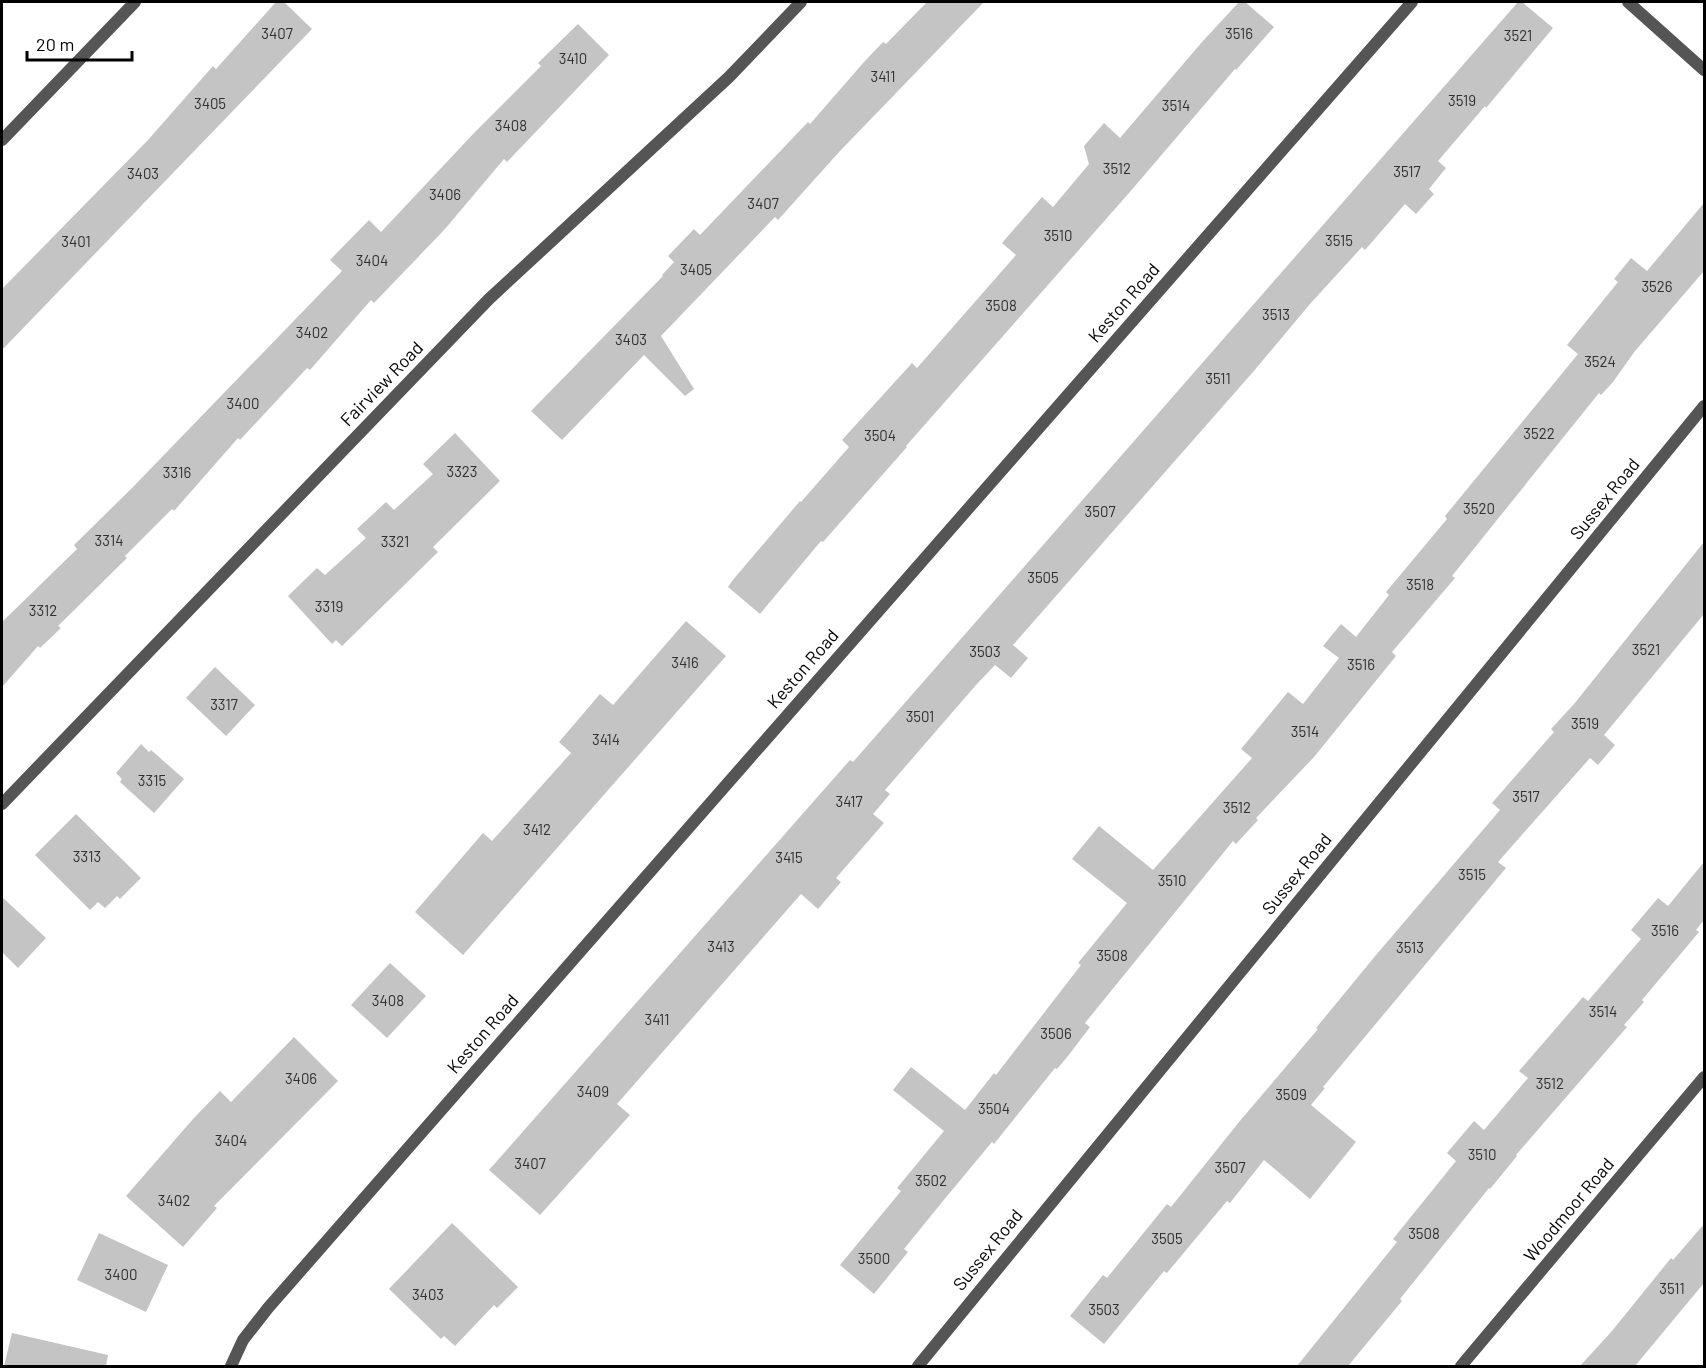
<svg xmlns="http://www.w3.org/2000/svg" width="1706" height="1368" font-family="Barlow,sans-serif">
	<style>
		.building { fill: #c4c4c4 }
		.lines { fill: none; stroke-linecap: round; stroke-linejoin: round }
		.minor { stroke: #555; stroke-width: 12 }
		.labels { text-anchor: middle; stroke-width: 6; stroke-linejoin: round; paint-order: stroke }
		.number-label { font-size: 15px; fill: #313131 }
		.street-label { font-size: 18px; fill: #000; stroke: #fff }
	</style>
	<rect width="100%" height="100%" fill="#fff"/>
	<g class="building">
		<polygon points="276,2 284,2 312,29 2,350 2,289 148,140 213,66 216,69"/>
		<polygon points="927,2 984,2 840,151 778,220 775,217 661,336 694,389 685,396 644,355 562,440 531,411 663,276 662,275 674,262 668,256 694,229 700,235 808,122 810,124 864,62 883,42 886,44"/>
		<polygon points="1239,2 1245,2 1274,27 1236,70 1235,69 1129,193 906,446 907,447 823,542 821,541 760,614 728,587 732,581 800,501 801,502 849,447 842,440 912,363 917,368 1016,255 1002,243 1042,197 1053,207 1089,164 1084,146 1104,123 1120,138 1202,42"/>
		<polygon points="1518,2 1522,2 1553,28 1486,108 1485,106 1438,161 1446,168 1429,189 1434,194 1416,214 1405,204 1365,250 1362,247 1310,304 1253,372 1013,645 1028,658 1011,678 995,665 976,685 885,790 890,794 873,814 884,823 836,878 841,882 818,909 801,894 617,1104 630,1115 540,1215 489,1170 850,760 853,762 1065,520"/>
		<polygon points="578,24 609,55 507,162 504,159 445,229 374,303 371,300 310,370 307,368 240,440 238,438 174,511 172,509 125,556 127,558 58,626 61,628 40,648 38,646 2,687 2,622 77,549 74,545 132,488 342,271 330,260 369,220 381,232 475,132 541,66 538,63"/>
		<polygon points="1704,203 1704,271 1635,351 1613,382 1601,395 1599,393 1452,576 1455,578 1392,652 1396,656 1314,757 1256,818 1258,820 1236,844 1233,841 1085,1023 1090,1027 1068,1056 1057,1069 1055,1068 994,1144 992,1142 943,1201 904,1249 908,1252 874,1294 840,1265 901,1191 897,1188 944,1131 893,1090 911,1067 965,1110 994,1073 996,1075 1081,965 1078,963 1127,903 1072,859 1099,826 1153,870 1252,758 1241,749 1288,692 1303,704 1339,658 1323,646 1341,624 1356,637 1389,595 1386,592 1447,519 1445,516 1578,354 1567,345 1618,282 1614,279 1631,258 1647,271"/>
		<polygon points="455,433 500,481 433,547 438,552 342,646 336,640 332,644 288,596 317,568 325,575 366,538 357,529 386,502 394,510 433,474 423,464"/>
		<polygon points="1704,542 1704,614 1604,735 1615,745 1598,765 1590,758 1498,862 1506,868 1323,1087 1325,1088 1311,1105 1356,1142 1310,1199 1264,1160 1230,1203 1227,1201 1167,1273 1164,1271 1104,1344 1070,1316 1103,1275 1107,1278 1167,1204 1171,1207 1239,1122 1318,1029 1316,1028 1376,955 1500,810 1492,803 1554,732 1551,729 1574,704"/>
		<polygon points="686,621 726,656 463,955 415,912 483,833 492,841 571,753 559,742 600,694 613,705"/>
		<polygon points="215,667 255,705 226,736 186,698"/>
		<polygon points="141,744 149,752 151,750 184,779 154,813 120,782 122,779 116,773"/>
		<polygon points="76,814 141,878 120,899 117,896 105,908 98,902 90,910 35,855"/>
		<polygon points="1704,862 1704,920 1696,930 1699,932 1642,1000 1644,1002 1624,1025 1627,1027 1516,1155 1517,1156 1490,1189 1489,1188 1400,1299 1402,1301 1348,1366 1297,1366 1397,1242 1393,1239 1456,1161 1447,1153 1474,1121 1484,1130 1528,1078 1519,1071 1583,997 1588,1001 1641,939 1631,930 1658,898 1668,906"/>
		<polygon points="2,897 46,938 18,968 2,952"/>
		<polygon points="390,963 426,996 387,1038 351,1005"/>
		<polygon points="294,1037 338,1081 214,1206 217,1208 183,1247 126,1196 193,1119 220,1091 231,1102"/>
		<polygon points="452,1223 518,1287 497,1308 494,1305 455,1346 444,1336 441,1339 389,1289"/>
		<polygon points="1704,1224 1704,1283 1635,1366 1580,1366 1612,1331 1671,1258 1673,1260"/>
		<polygon points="99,1233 168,1265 146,1312 77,1280"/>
		<polygon points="12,1333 108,1355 106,1366 4,1366"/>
	</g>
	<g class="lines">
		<g class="minor">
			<polyline points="1628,2 1704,70"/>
			<polyline points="2,140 135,2"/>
			<polyline points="2,804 489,299 729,77 801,2"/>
			<polyline points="231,1366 243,1340 268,1308 1412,2"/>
			<polyline points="918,1366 1704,406"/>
			<polyline points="1461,1366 1704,1077"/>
		</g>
	</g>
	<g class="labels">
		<g class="number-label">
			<text x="277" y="39">3407</text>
			<text x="1239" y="39">3516</text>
			<text x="1518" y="41">3521</text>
			<text x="573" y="64">3410</text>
			<text x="883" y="82">3411</text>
			<text x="1462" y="106">3519</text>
			<text x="210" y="109">3405</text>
			<text x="1176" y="111">3514</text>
			<text x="511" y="131">3408</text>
			<text x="1117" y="174">3512</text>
			<text x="1407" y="177">3517</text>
			<text x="143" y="179">3403</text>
			<text x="445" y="200">3406</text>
			<text x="763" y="209">3407</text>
			<text x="1058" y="241">3510</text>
			<text x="1339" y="246">3515</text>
			<text x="76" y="247">3401</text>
			<text x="372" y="266">3404</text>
			<text x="696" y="275">3405</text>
			<text x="1657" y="292">3526</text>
			<text x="1001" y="311">3508</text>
			<text x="1276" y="320">3513</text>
			<text x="312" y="338">3402</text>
			<text x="631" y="345">3403</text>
			<text x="1600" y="367">3524</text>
			<text x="1218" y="384">3511</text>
			<text x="243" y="409">3400</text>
			<text x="1539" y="439">3522</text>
			<text x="880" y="441">3504</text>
			<text x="462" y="477">3323</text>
			<text x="177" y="478">3316</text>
			<text x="1479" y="514">3520</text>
			<text x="1100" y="517">3507</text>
			<text x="109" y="546">3314</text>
			<text x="395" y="547">3321</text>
			<text x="1043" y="583">3505</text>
			<text x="1420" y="590">3518</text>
			<text x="329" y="612">3319</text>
			<text x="43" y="616">3312</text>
			<text x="1646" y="655">3521</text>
			<text x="985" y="657">3503</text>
			<text x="685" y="668">3416</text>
			<text x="1361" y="670">3516</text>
			<text x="224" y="710">3317</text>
			<text x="920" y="722">3501</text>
			<text x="1585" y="729">3519</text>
			<text x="1305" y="737">3514</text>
			<text x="606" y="745">3414</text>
			<text x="152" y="786">3315</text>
			<text x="1526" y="802">3517</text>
			<text x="849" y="807">3417</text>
			<text x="1237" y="813">3512</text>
			<text x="537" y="835">3412</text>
			<text x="87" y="862">3313</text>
			<text x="789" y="863">3415</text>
			<text x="1472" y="880">3515</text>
			<text x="1172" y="886">3510</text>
			<text x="1665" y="936">3516</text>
			<text x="721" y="952">3413</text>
			<text x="1410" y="953">3513</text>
			<text x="1112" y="961">3508</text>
			<text x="388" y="1006">3408</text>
			<text x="1603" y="1017">3514</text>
			<text x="657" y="1025">3411</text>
			<text x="1056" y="1039">3506</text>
			<text x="301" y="1084">3406</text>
			<text x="1550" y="1089">3512</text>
			<text x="593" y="1097">3409</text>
			<text x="1291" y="1100">3509</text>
			<text x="994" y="1114">3504</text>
			<text x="231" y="1146">3404</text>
			<text x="1482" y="1160">3510</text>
			<text x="530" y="1169">3407</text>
			<text x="1230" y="1173">3507</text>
			<text x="931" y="1186">3502</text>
			<text x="174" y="1206">3402</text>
			<text x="1424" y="1239">3508</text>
			<text x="1167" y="1244">3505</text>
			<text x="874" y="1264">3500</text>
			<text x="121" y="1280">3400</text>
			<text x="1672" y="1294">3511</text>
			<text x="428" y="1300">3403</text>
			<text x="1104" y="1315">3503</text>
		</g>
		<g class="street-label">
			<text transform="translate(1124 303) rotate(-49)" y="6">Keston Road</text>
			<text transform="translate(382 384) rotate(-46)" y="6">Fairview Road</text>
			<text transform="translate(1605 499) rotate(-51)" y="6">Sussex Road</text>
			<text transform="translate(803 669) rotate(-49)" y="6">Keston Road</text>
			<text transform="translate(1297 874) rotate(-51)" y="6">Sussex Road</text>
			<text transform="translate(483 1034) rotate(-49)" y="6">Keston Road</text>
			<text transform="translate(1569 1210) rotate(-50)" y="6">Woodmoor Road</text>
			<text transform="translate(988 1250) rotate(-51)" y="6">Sussex Road</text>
		</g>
	</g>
	<rect width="1706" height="1368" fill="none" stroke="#000000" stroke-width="6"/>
	<path d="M27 51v9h105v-9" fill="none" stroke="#000000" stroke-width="3"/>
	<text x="36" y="51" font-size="18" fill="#000000" stroke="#ffffff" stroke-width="4.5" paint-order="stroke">20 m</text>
</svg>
